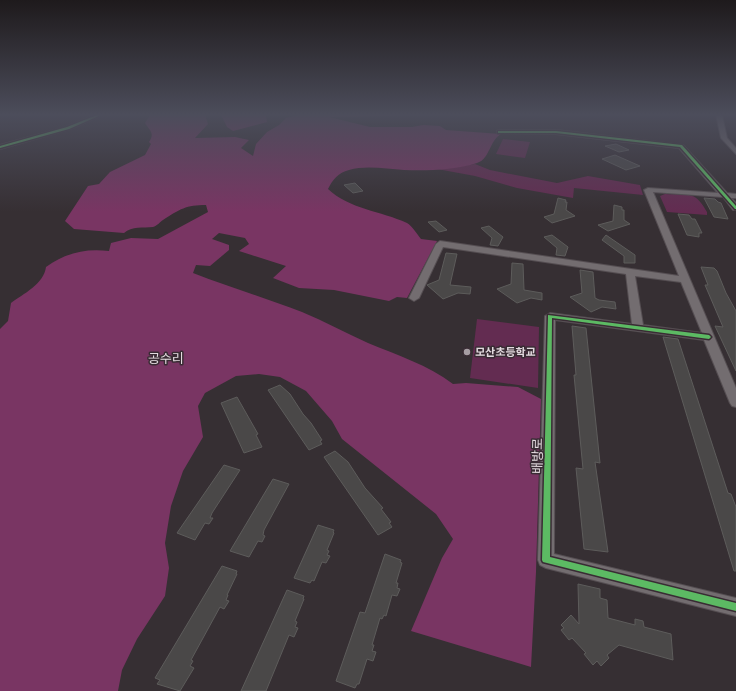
<svg xmlns="http://www.w3.org/2000/svg" width="736" height="691" font-family="Jost,'Noto Sans KR',sans-serif">
	<style>
		.green { fill: #632c51 }
		.forest { fill: #793563 }
		.building { fill: #4a4848; stroke: #5d5c5b }
		.lines { fill: none; stroke-linecap: round; stroke-linejoin: round }
		.minor-casing { stroke: #554e52; stroke-width: 2 }
		.minor { fill: #736d70; fill-rule: evenodd }
		.cycleway-casing { stroke: #392c34; stroke-width: 3 }
		.cycleway { fill: #5cba63; fill-rule: evenodd }
		.poi-dot { fill: #a69ea3; stroke: #392c34; stroke-width: 1.5 }
		.labels { text-anchor: middle; stroke-width: 3; stroke-linejoin: round; paint-order: stroke }
		.poi-label { font-size: 11px; font-weight: bold; fill: #e3dadf; stroke: #392c34; text-anchor: start }
		.quarter-label { font-size: 13px; fill: #e3dadf; stroke: #392c34 }
		.near-street-label { font-size: 13px; fill: #e3dadf; stroke: #392c34 }
	</style>
	<rect width="100%" height="100%" fill="#362f33"/>
	<g class="green">
		<polygon points="503,139 530,142 525,158 496,154"/>
		<polygon points="475,164 490,170 557,183 588,176 640,185 643,195 574,188 573,198 517,188 475,176 437,169"/>
		<path d="M665,194C688,195 695,190 707,212V215L667,212L660,196Z"/>
		<polygon points="477,319 539,327 538,388 470,378"/>
	</g>
	<g class="forest">
		<path d="M150,115H205L208,124L195,138L235,137L249,140L241,148L253,156L256,144L267,132L279,125L286,118L298,115H440L329,117L370,127H412L423,125L440,126L446,130L501,134C489,141 490,159 477,163C455,170 427,171 404,170C387,169 366,165 349,170C338,173 333,179 328,189C349,209 381,211 407,223C412,226 417,234 421,239L437,241L407,298L397,297L389,301L334,290L299,288L273,278L286,266L239,251L249,244L245,238L219,233L212,239L229,245V250L210,266L196,265L193,273C229,287 266,298 302,312C324,321 346,333 368,343C397,355 428,365 453,384L466,383L518,387L541,399L536,572L531,667L411,631L442,558L453,539L436,514L342,439L332,421L306,391L280,377L259,374L236,376L205,393L198,406L203,437L183,471L171,506L165,543L169,568L165,596L137,639L122,670L118,691H0V329L8,321L11,303C23,294 44,284 46,267C66,253 85,248 109,251L111,243L131,238L158,239L208,212L206,205C186,205 180,209 163,220C160,222 157,226 153,227C143,228 132,226 124,233L74,229L65,221L88,186L99,184L110,172L145,155L151,144L149,142C155,133 150,131 145,123Z"/>
		<polygon points="221,115 266,115 267,122 233,131 227,127"/>
	</g>
	<g class="building">
		<polygon points="616,144 629,150 619,152 605,146"/>
		<polygon points="615,155 640,166 626,170 602,159"/>
		<polygon points="355,183 363,191 353,193 344,185"/>
		<polygon points="558,198 566,200 565,202 567,202 566,210 575,216 552,223 544,217 554,214"/>
		<polygon points="704,198 715,199 718,202 721,203 728,219 714,217"/>
		<polygon points="614,205 622,207 622,210 624,210 624,220 630,224 608,231 598,225 613,221"/>
		<polygon points="678,214 689,215 692,219 695,219 702,233 699,233 699,237 687,235"/>
		<polygon points="436,221 447,230 439,232 428,222"/>
		<polygon points="489,226 503,237 498,246 490,245 492,238 481,228"/>
		<polygon points="552,235 568,247 565,256 556,255 557,248 544,237"/>
		<polygon points="606,235 635,255 635,263 624,263 624,256 602,240"/>
		<polygon points="446,253 457,254 450,285 471,287 470,294 458,293 443,299 427,285 439,280"/>
		<polygon points="512,263 523,264 524,290 542,293 542,300 531,298 517,303 497,289 511,284"/>
		<polygon points="701,267 714,268 717,271 726,293 736,311 736,371 715,326 723,327 705,285 708,285"/>
		<polygon points="580,270 593,272 595,298 599,300 615,302 616,309 602,307 591,312 570,297 582,293"/>
		<polygon points="572,326 586,328 600,463 595,462 608,552 584,549 576,468 583,469 574,375 576,375"/>
		<polygon points="663,337 678,339 728,493 731,494 736,507 736,571 734,571"/>
		<polygon points="280,385 290,394 303,414 311,423 322,440 320,441 322,444 309,450 268,390"/>
		<polygon points="237,397 258,434 256,435 262,447 244,453 221,403"/>
		<polygon points="335,451 348,462 365,488 383,508 381,509 391,522 389,523 392,527 378,535 324,457"/>
		<polygon points="224,465 240,470 212,513 210,518 213,518 209,524 205,523 195,540 177,533"/>
		<polygon points="273,479 289,484 264,530 263,535 265,536 262,542 258,541 249,557 230,551"/>
		<polygon points="318,525 334,530 333,532 334,533 327,550 329,551 327,555 330,556 326,563 322,562 314,581 312,580 310,583 294,578"/>
		<polygon points="385,554 401,560 400,562 402,563 396,583 398,583 397,588 400,589 397,596 392,595 386,616 384,615 382,619 380,618 372,645 374,645 372,651 376,652 373,661 367,659 359,684 357,684 355,688 336,681 360,612 365,613"/>
		<polygon points="222,566 237,571 236,574 237,574 227,595 228,595 226,600 229,601 224,609 220,607 191,660 193,661 190,666 194,668 180,691 157,684 160,680 155,678"/>
		<polygon points="578,584 600,589 600,598 607,600 608,618 635,625 635,619 643,621 644,627 671,634 673,660 619,645 607,655 609,658 601,666 597,661 593,665 584,654 586,653 572,638 569,640 561,630 564,628 561,625 571,615 579,624"/>
		<polygon points="287,590 304,596 303,599 304,599 295,621 297,622 295,627 298,628 294,637 289,635 266,691 241,691"/>
	</g>
	<g class="lines">
		<defs>
			<g id="minor">
				<polygon points="94,115 102,115 70,129 0,149 0,145 66,127"/>
				<polygon points="716,115 722,115 727,138 736,148 736,154 721,138"/>
				<path d="M499,130H556L683,145L727,193L736,194V198H731L736,203V210H733L723,197L653,192L736,388V407L732,406L730,403L704,340L555,320L554,554L736,598V616L546,568L540,565L538,560L545,316L550,313L632,324L626,274L443,247L419,298L414,301L409,298L436,244L440,241L679,276L644,190L648,188L718,193L679,148L556,134L497,133V131ZM635,276L681,282L702,333L643,325Z"/>
			</g>
		</defs>
		<use href="#minor" class="minor-casing"/>
		<use href="#minor" class="minor"/>
		<defs>
			<g id="cycleway">
				<polygon points="97,115 101,115 69,129 0,148 0,146 67,127"/>
				<polygon points="498,131 556,131 682,145 736,206 736,209 735,209 680,147 556,133 498,133"/>
				<polygon points="548,315 709,335 711,337 709,339 552,318 550,557 736,603 736,611 543,562 542,560 548,316"/>
			</g>
		</defs>
		<use href="#cycleway" class="cycleway-casing"/>
		<use href="#cycleway" class="cycleway"/>
	</g>
	<linearGradient id="sky" x2="0" y2="1"><stop stop-color="#1e1a1c"/><stop offset="0.54" stop-color="#4c4d5b"/><stop offset="1" stop-color="#4c4d5b" stop-opacity="0"/></linearGradient>
	<rect width="736" height="212" fill="url(#sky)"/>
	<circle class="poi-dot" cx="467" cy="352" r="4"/>
	<g class="labels">
		<g class="poi-label">
			<text x="475" y="356">모산초등학교</text>
		</g>
		<g class="quarter-label">
			<text x="166" y="363">공수리</text>
		</g>
		<g class="near-street-label">
			<text transform="translate(537 456) rotate(-89)" y="5">배방로</text>
		</g>
	</g>
</svg>
